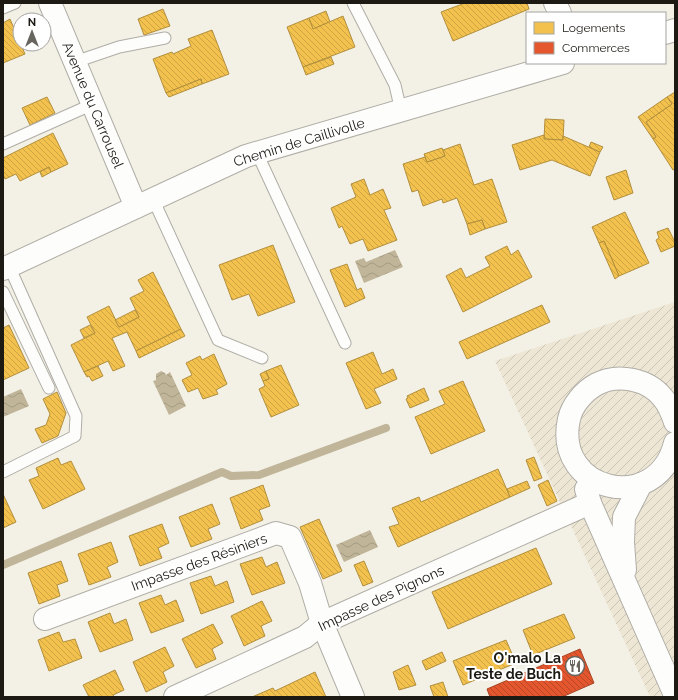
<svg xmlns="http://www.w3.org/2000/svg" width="678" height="700" font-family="Raleway,sans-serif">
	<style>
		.industrial { fill: url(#industrial-furrows) }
		.water { fill: url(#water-waves) }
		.homes { fill: url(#homes-back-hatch); stroke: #b28f3c }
		.shops { fill: url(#shops-back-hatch); stroke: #a84526 }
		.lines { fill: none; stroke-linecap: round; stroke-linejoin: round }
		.stream { stroke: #c0b599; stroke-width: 8 }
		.service-casing { stroke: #b0ada6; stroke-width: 13 }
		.minor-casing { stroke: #b0ada6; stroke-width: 24 }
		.service { stroke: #fdfdfb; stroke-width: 11 }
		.minor { stroke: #fdfdfb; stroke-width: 22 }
		.labels { text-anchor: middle; stroke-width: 4; stroke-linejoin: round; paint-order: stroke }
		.street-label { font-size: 14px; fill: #1c1a13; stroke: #fff }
		.poi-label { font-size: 14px; font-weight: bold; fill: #1c1a13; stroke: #fff; text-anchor: end }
	</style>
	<defs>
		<pattern id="industrial-furrows" width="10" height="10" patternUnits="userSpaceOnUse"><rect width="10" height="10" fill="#ede6d4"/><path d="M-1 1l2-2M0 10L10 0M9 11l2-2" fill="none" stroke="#cbc5b5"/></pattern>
		<pattern id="water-waves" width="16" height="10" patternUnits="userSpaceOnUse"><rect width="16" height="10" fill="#c0b599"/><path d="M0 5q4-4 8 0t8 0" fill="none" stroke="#a49b83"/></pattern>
		<pattern id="homes-back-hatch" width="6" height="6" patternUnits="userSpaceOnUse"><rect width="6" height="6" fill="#f2c14e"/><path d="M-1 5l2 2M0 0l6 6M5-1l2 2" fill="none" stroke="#cfa543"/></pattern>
		<pattern id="shops-back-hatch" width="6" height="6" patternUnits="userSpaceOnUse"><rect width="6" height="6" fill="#e4572e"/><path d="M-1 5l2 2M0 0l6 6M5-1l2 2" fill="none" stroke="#b84726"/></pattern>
	</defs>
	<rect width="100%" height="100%" fill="#f3f0e6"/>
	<polygon class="industrial" points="675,302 675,697 650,697 495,361"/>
	<g class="water">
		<polygon points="395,250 403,267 364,283 355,261 364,258 366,262"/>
		<polygon points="161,371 165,373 166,375 170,372 186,406 169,415 153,381 156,380 156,374"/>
		<polygon points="21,389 29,406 3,417 3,397"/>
		<polygon points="370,530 378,547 344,562 336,545"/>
	</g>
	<g class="homes">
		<polygon points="465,3 527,3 529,9 453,41 441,12"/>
		<polygon points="163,9 170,26 144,35 138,19"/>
		<polygon points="326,11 330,22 313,29 309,18"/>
		<polygon points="343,16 355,47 303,67 287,27 309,18 313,29"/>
		<polygon points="10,19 25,54 3,63 3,23"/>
		<polygon points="212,30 229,74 202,84 201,79 166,93 153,59 172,52 173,54 191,46 188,39"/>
		<polygon points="331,57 334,64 306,75 303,67"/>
		<polygon points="201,79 202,84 169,97 166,93"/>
		<polygon points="675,92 675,169 673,170 653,139 656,137 646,122 672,104 667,97"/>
		<polygon points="47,97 55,113 30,125 22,108"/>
		<polygon points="667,97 672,104 646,122 656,137 653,139 638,117"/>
		<polygon points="545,119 564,120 563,140 544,139"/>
		<polygon points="53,133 68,164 51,172 49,167 20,181 16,174 5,179 3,174 3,158"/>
		<polygon points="544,135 544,139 563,140 563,136 600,152 590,176 552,160 520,170 512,145"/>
		<polygon points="591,142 603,147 600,152 589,147"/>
		<polygon points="460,144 474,185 492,179 507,222 485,229 482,220 467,224 457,198 443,203 442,199 423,206 418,190 412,192 403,164 425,157 427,162 445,156 443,150"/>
		<polygon points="442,148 445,156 427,162 424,154"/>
		<polygon points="49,167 51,172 42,177 40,172"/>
		<polygon points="626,170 633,193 614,200 606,177"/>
		<polygon points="364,179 370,195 383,189 391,208 384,210 397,240 368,251 363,239 350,244 342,226 339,228 331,208 356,197 351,184"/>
		<polygon points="625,212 649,263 619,276 604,241 599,243 592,227"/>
		<polygon points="482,220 485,229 470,235 467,224"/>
		<polygon points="668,228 675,242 675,246 661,252 656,240 659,238 657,232"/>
		<polygon points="604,241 619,276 615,279 599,243"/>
		<polygon points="273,245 295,302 258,316 249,294 232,300 219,265"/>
		<polygon points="507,246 511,255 518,250 532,277 463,312 446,276 461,268 466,278 490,266 485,257"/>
		<polygon points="347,264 357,290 361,288 365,298 345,307 330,270"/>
		<polygon points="153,272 181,329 136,351 127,332 112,338 125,366 113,371 108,361 84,372 71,345 95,333 87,317 109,306 119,327 139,317 130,298 144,291 138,280"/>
		<polygon points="542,305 550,322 467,359 459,342"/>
		<polygon points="135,310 139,317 119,327 115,320"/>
		<polygon points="9,325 29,368 3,380 3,328"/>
		<polygon points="90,325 95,333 84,338 80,330"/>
		<polygon points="181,329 185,336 139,358 136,351"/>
		<polygon points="373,352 382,374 393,369 397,379 374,389 381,403 366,409 346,363"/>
		<polygon points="214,354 227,384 216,390 218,394 203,399 198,388 188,392 182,380 192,375 186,363 200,356 202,360"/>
		<polygon points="281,365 299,405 271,417 259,389 265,386 263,381 269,379 266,371"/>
		<polygon points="98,366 103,376 92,381 89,376 87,377 84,372"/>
		<polygon points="266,371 269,379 263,381 260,374"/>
		<polygon points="463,381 485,431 431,454 415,417 445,404 439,391"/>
		<polygon points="424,388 429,400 410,408 406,399 408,398 407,396"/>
		<polygon points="57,392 66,413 58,436 42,443 35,429 46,425 50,414 43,399"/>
		<polygon points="534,457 542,478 534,481 526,460"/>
		<polygon points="58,458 61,465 71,461 85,489 43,509 29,480 39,476 36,468"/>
		<polygon points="498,469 510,497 398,547 389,527 399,524 392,508 419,497 421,502"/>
		<polygon points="548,480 557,501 547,506 538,485"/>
		<polygon points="527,481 530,488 510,497 507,489"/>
		<polygon points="263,485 270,506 259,510 263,520 241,529 230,498"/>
		<polygon points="3,494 16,522 3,528"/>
		<polygon points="212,504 220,524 208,529 212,539 191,547 179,517"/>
		<polygon points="319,519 342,571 323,579 300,527"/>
		<polygon points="162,524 169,543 158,548 162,558 140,566 129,536"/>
		<polygon points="111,542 118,562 107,567 111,577 89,585 78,554"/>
		<polygon points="536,548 552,584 448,629 432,592"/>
		<polygon points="262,557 266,567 277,562 285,583 252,595 240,564"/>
		<polygon points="61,561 68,581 57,585 60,596 39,604 28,573"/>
		<polygon points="364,561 373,582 363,586 354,565"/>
		<polygon points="211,576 215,586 227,581 234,602 201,614 190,583"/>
		<polygon points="161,595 165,605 176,600 184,621 151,633 139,603"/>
		<polygon points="262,601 272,621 261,626 265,636 244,646 231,616"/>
		<polygon points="110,613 114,624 126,619 133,640 100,652 88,622"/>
		<polygon points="564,614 575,638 533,655 523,630"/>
		<polygon points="213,624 223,643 212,649 216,659 196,668 182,639"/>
		<polygon points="59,632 63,642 75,639 82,658 49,671 38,640"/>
		<polygon points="506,640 516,663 463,685 453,661"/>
		<polygon points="165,647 174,666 163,672 167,682 146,692 133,662"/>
		<polygon points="442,652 446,661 426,670 422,661"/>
		<polygon points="408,665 416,685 399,690 393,672"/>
		<polygon points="115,670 124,690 113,695 114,697 89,697 83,685"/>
		<polygon points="315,672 326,697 252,697 273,688 275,691"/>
		<polygon points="443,682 448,697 434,697 430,686"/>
	</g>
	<polygon class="shops" points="580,649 594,683 562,697 490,697 487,689"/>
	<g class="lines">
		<polyline class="stream" points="3,565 222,472 231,476 259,475 386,428"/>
		<defs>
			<g id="service">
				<polyline points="353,3 395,85 401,111"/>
				<polyline points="3,8 15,3"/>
				<polyline points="75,62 119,47 165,38"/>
				<polyline points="3,144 93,104"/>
				<polyline points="257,153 345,343"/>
				<polyline points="153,199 218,340 262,358"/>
				<polyline points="3,292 49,388"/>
				<polyline points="3,472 75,436 76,416 9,266"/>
			</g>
			<g id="minor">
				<polyline points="50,3 136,207"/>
				<polyline points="555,3 560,13"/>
				<polyline points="665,33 675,30"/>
				<polyline points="3,269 246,156 563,63"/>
				<path d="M675,422C672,413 669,405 663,398C648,379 618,373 597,384C584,391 572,405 569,419C553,492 657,516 675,443"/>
				<polyline points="586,489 590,503 675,695"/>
				<polyline points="625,570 623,542 624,517 641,484"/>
				<polyline points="45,619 276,533 290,537 310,583 322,623 353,697"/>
				<polyline points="175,697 305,637 322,623 590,503"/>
			</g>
		</defs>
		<use href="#service" class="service-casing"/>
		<use href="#minor" class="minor-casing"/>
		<use href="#service" class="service"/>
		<use href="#minor" class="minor"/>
	</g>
	<defs>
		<symbol id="restaurant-ring" viewBox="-11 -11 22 22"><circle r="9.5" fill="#fff" stroke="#67655d" stroke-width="1.5"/><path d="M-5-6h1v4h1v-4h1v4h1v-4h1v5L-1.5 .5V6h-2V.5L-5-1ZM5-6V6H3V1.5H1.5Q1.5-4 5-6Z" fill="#67655d"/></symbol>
	</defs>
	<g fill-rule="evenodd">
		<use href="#restaurant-ring" x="564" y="655" width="22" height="22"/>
	</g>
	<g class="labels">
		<g class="street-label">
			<text transform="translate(93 105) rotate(67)" y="5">Avenue du Carrousel</text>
			<text transform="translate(299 142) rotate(-17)" y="5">Chemin de Caillivolle</text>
			<text transform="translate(199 562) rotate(-20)" y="5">Impasse des Résiniers</text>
			<text transform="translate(381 598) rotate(-25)" y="5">Impasse des Pignons</text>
		</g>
		<g class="poi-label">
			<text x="561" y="663">O'malo La<tspan x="561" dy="16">Teste de Buch</tspan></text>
		</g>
	</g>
	<rect width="678" height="700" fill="none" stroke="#1c1a13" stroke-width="8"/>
	<rect x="526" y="12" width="140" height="52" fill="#ffffff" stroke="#a4a3a1"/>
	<rect x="534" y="22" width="20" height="12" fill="#f2c14e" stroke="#a4a3a1"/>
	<text x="562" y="32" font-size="12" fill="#1c1a13">Logements</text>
	<rect x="534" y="42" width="20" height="12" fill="#e4572e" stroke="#a4a3a1"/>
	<text x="562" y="52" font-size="12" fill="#1c1a13">Commerces</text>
	<g transform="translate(32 32)"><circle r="19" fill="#ffffff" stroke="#a4a3a1"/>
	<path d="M0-3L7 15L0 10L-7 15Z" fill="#67655d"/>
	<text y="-6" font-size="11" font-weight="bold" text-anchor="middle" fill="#1c1a13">N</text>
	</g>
</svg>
